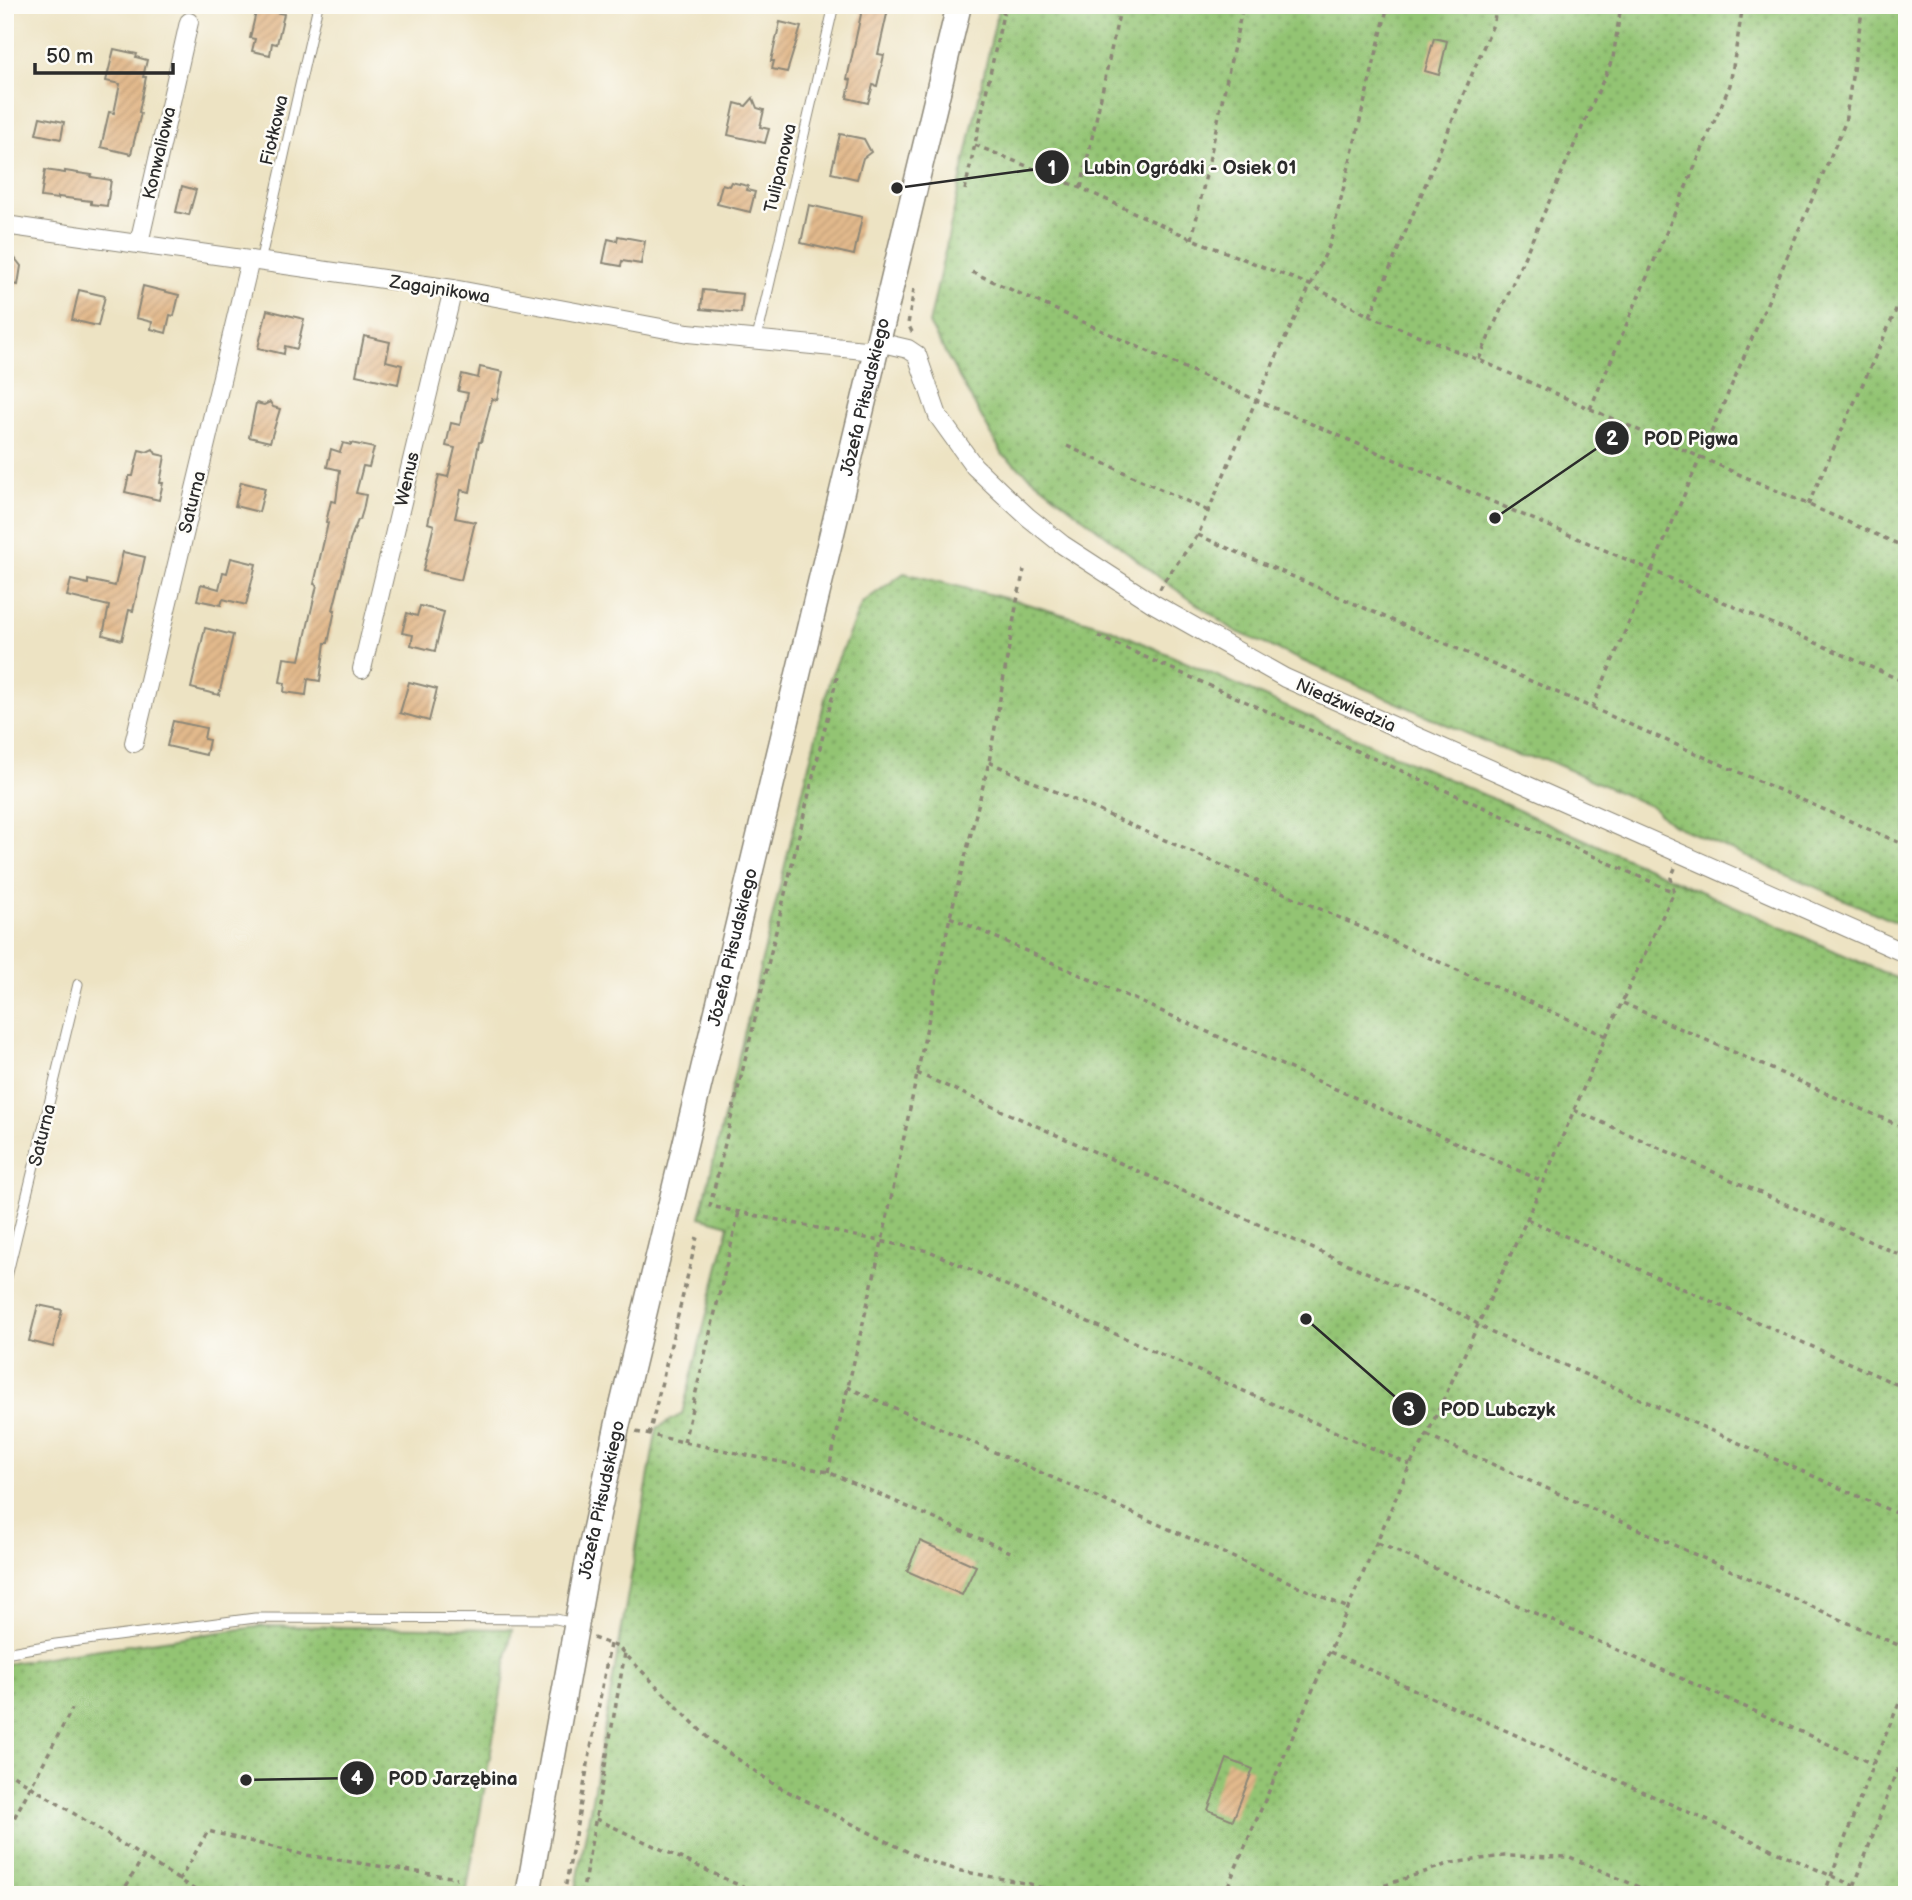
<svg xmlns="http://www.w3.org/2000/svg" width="1912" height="1900" font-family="'Balsamiq Sans',sans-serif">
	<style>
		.garden { fill: url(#garden-dots); stroke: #5f784f; stroke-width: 2 }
		.building { fill: url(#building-hatch) }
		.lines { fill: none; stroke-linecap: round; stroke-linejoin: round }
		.lane-casing { stroke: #8c8777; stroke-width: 11 }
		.street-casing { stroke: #8c8777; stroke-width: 20 }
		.secondary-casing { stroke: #8c8777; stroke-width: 27 }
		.path { stroke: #8c8777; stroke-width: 3.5; stroke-dasharray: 5 5; stroke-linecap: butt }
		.lane { stroke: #fff; stroke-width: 9 }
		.street { stroke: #fff; stroke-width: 18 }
		.secondary { stroke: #fff; stroke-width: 24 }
		.labels { text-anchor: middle; stroke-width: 5; stroke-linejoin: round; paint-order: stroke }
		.street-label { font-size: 18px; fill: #2b2b2b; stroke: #fdfcf7 }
		.leader { fill: none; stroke: #2b2b2b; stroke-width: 2.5 }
		.callout-dot { fill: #2b2b2b; stroke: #fdfcf7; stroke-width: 2.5 }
		.mark-label { font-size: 21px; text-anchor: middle; font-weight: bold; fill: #fff }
		.callout-label { font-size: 19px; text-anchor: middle; font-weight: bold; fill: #2b2b2b; stroke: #fdfcf7; stroke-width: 5; stroke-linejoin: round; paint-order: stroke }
	</style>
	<defs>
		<pattern id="garden-dots" width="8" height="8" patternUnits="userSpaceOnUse" patternTransform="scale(1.75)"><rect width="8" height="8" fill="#93c473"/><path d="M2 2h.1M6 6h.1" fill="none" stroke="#789f5f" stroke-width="1.8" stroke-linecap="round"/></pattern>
		<pattern id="building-hatch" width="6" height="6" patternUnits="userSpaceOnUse" patternTransform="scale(1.75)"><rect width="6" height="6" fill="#e2b98c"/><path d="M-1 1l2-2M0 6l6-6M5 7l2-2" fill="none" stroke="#c29f79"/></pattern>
	</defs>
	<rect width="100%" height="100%" fill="#fdfcf7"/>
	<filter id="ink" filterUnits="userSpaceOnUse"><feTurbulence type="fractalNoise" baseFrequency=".0143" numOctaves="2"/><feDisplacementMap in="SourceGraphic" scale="14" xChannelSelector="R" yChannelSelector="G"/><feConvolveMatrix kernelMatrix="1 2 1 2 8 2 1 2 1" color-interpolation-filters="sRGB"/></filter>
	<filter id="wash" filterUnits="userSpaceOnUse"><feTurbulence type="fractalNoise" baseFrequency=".00686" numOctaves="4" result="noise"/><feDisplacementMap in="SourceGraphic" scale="28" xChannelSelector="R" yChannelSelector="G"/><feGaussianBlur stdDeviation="1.57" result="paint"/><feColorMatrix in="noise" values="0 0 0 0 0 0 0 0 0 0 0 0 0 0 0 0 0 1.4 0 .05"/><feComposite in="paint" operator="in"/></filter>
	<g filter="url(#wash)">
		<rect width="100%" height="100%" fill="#ede3c3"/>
		<g class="garden">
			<polygon points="999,5 1907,5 1907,927 1671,824 1652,807 1545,759 1520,757 1235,631 1164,581 1003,455 929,324"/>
			<polygon points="904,573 1017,601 1109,628 1907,983 1907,1895 575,1895 657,1428 682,1414 729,1225 700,1217 830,678 862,603"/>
			<polygon points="263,1626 512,1629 466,1895 5,1895 5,1664 72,1653"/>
		</g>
		<g id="blocks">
			<g class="building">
				<polygon points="863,5 889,5 878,54 884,55 877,86 873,85 868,103 847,98 851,80 847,79"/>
				<polygon points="257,8 284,14 277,44 272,43 270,55 252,51 255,39 250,38"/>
				<polygon points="780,22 801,27 787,72 772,69 774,61 771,61"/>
				<polygon points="1434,38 1447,41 1439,75 1425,71"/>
				<polygon points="114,49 137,54 136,57 147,60 143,77 146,77 139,112 141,113 131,154 101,147 109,112 114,113 120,84 106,81"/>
				<polygon points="753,98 757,108 764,110 760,127 769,129 765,143 728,135 735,103 746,106"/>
				<polygon points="40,117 64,122 61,139 36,134"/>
				<polygon points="840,134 864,139 871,152 863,158 857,179 831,173"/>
				<polygon points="45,170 65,173 65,171 78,173 92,175 91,177 111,180 107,206 91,204 91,201 58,197 58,199 41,197"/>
				<polygon points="731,182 748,186 747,190 755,192 750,212 717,204 722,184 729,186"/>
				<polygon points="182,186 196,190 189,215 176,212"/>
				<polygon points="809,205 862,217 854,255 801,243"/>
				<polygon points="618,236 645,241 641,264 622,261 621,266 603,263 608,239 617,241"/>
				<polygon points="14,257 21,266 18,285 5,283 5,265"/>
				<polygon points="143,286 179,295 174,316 170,315 166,333 151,329 152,322 136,318"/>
				<polygon points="79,290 105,296 98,326 72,320"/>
				<polygon points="703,290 743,294 741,313 701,309"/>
				<polygon points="267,310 304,319 297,349 285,346 284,354 258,348"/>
				<polygon points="364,336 390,342 386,361 402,365 398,384 356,375"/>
				<polygon points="480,367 503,372 497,400 492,399 481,442 479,442 470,492 461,490 455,518 475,522 461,580 423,571 434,525 428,523 439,475 448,477 455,448 446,446 451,423 460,425 468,393 458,391 462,374 478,378"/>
				<polygon points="270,402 273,407 280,409 270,442 249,437 256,403 264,405"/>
				<polygon points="343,443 351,445 351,443 374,448 369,467 363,466 356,493 366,495 363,510 360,520 358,520 351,537 333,610 335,610 328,643 325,643 320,681 308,679 306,695 284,692 285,683 280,682 284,658 300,660 317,585 314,584 328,523 326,522 331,501 336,502 340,470 327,467 331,449 340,452"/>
				<polygon points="153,449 156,454 165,456 160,483 163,483 159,500 125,492 129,476 133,476 139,450 147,452"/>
				<polygon points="241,482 265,488 259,512 235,506"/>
				<polygon points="123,552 145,557 133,611 129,610 122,640 103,635 109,606 67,596 71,580 88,584 88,580 115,586"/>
				<polygon points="231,558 256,564 246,605 223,599 221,605 197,600 201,584 219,589 223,572 227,573"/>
				<polygon points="420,606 444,612 435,651 411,645 413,635 402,633 407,613 417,616"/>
				<polygon points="205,628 233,635 219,695 191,688"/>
				<polygon points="409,682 437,689 429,721 400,713"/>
				<polygon points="173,721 206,728 204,739 209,740 206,755 167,746"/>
				<polygon points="38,1305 62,1310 53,1347 29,1341"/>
				<polygon points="920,1541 976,1566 962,1595 907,1571"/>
				<polygon points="1227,1759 1253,1769 1233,1820 1208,1810"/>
			</g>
		</g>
	</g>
	<g filter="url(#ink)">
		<use href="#blocks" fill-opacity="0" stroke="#8c8777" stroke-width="2"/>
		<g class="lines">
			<defs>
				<g id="lane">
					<polyline points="260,262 318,5"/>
					<polyline points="757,338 834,5"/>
					<polyline points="5,1285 78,984"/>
					<polyline points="5,1653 56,1644 255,1618 556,1619 574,1623"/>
				</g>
				<g id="street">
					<polyline points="5,225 453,289 688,333 875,351"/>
					<polyline points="139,243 189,22"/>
					<polyline points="878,342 908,349 917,355 938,416 974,466 1001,492 1028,517 1063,545 1154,604 1285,678 1907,954"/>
					<polyline points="362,669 453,289"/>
					<polyline points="134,743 250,260"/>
				</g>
				<g id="secondary">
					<path id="s1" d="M528,1895L588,1560L617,1427L959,5"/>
				</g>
			</defs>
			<use href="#lane" class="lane-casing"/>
			<use href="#street" class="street-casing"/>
			<use href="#secondary" class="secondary-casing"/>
			<g class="path">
				<polyline points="975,145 1081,188 1192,239 1310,285 1370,316 1479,360 1907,548"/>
				<polyline points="1081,188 1121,5"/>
				<polyline points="965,190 1005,5"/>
				<polyline points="1192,239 1243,5"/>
				<polyline points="972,272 1256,400 1651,570 1907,683"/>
				<polyline points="1370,316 1494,22 1496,5"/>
				<polyline points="912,332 908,324 914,289"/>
				<polyline points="1479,359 1613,58 1621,5"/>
				<polyline points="1590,409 1730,85 1743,5"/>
				<polyline points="1067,446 1208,511"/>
				<polyline points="1808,505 1907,286"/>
				<polyline points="1198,535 1907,846"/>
				<polyline points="1160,589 1164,581 1198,535 1256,400 1330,244 1388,5"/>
				<polyline points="1098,636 1674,892"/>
				<polyline points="837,677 710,1206 929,1251 1410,1465"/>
				<polyline points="1592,708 1845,123 1863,5"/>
				<polyline points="989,762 1606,1036"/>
				<polyline points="950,917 1542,1181"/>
				<polyline points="1623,1003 1907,1129"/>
				<polyline points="917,1073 1465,1316 1490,1332 1907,1518"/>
				<polyline points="1574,1110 1907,1258"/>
				<polyline points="1527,1219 1907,1389"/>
				<polyline points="847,1387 1348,1608"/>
				<polyline points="636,1432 828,1472 1015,1554"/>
				<polyline points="649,1435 697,1237"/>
				<polyline points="1427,1435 1907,1649"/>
				<polyline points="684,1442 739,1212"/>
				<polyline points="828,1472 882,1242 950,917 989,762 1017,601 1024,570"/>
				<polyline points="1378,1543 1873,1764"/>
				<polyline points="593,1638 618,1647 709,1739 775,1785 924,1860 961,1871 1030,1884 1061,1895"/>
				<polyline points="1330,1652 1854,1886"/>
				<polyline points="5,1770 203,1895"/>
				<polyline points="596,1819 760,1895"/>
				<polyline points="5,1835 72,1709"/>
				<polyline points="179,1881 208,1831 305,1855 457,1878"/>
				<polyline points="121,1895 143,1857"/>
				<polyline points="564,1895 610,1644"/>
				<polyline points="582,1895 625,1653"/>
				<polyline points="1224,1895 1410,1465 1427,1435 1527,1219 1606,1036 1674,892 1671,878 1675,868"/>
				<polyline points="1356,1895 1451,1863 1504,1856 1570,1857 1657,1895"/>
				<polyline points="1824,1895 1873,1764 1907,1685"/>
				<polyline points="1851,1895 1895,1775 1907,1750"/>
			</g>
			<use href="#lane" class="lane"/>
			<use href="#street" class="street"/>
			<use href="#secondary" class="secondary"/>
		</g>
	</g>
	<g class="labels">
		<g class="street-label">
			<text transform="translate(274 130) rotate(-77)" y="6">Fiołkowa</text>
			<text transform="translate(159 153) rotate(-77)" y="6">Konwaliowa</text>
			<text transform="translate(780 168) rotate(-77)" y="6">Tulipanowa</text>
			<text transform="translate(440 289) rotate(9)" y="6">Zagajnikowa</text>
			<text dy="6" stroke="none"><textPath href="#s1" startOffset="1536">Józefa Piłsudskiego</textPath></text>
			<text transform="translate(407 479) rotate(-77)" y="6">Wenus</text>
			<text transform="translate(192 502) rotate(-76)" y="6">Saturna</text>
			<text transform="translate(1346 705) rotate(24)" y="6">Niedźwiedzia</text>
			<text dy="6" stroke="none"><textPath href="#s1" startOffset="970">Józefa Piłsudskiego</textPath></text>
			<text transform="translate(42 1135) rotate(-76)" y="6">Saturna</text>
			<text dy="6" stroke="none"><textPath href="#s1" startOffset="402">Józefa Piłsudskiego</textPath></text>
		</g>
	</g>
	<path class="leader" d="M897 188L1052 167M1495 518L1612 438M1306 1319L1409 1409M246 1780L357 1778"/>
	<g class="callout-dot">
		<circle cx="897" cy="188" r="7"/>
		<circle cx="1495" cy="518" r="7"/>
		<circle cx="1306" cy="1319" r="7"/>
		<circle cx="246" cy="1780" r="7"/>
		<circle cx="1052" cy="167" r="18"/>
		<circle cx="1612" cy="438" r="18"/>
		<circle cx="1409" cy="1409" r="18"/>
		<circle cx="357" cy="1778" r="18"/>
	</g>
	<g class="mark-label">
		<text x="1052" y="175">1</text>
		<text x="1612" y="445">2</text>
		<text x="1409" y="1416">3</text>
		<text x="357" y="1785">4</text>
	</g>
	<g class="callout-label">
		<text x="1190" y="174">Lubin Ogródki - Osiek 01</text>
		<text x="1691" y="445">POD Pigwa</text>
		<text x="1498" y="1416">POD Lubczyk</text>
		<text x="453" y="1785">POD Jarzębina</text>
	</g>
	<rect width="1912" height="1900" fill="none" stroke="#fdfcf7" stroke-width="28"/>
	<path d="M35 63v10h138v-10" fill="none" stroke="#2b2b2b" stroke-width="3.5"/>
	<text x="46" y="63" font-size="21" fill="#2b2b2b" stroke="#fdfcf7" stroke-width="5" paint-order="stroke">50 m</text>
</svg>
